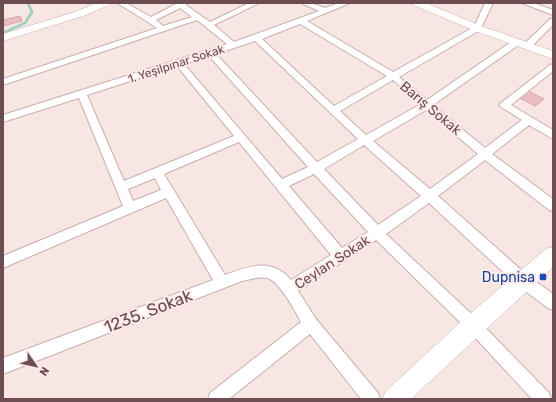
<svg xmlns="http://www.w3.org/2000/svg" width="556" height="402" font-family="Rubik,sans-serif">
	<style>
		.lines { fill: none; stroke-linecap: round; stroke-linejoin: round }
		.stream { stroke: #a3cfc0; stroke-width: 3 }
		.building { fill: #eabfc3; stroke: #daa2a8 }
		.street-casing { stroke: #caaeaf; stroke-width: 2 }
		.secondary-casing { stroke: #ceaeb0; stroke-width: 1 }
		.street { fill: #fff; fill-rule: evenodd }
		.secondary { fill: #fff; fill-rule: evenodd }
		.transit-dot { fill: #1a4fb4; stroke: #fcebe9; stroke-width: 1.5 }
		.labels { text-anchor: middle; stroke-width: 4; stroke-linejoin: round; paint-order: stroke }
		.far-street-label { font-size: 12px; fill: #6d4d51; stroke: #fcebe9 }
		.street-label { font-size: 14px; fill: #6d4d51; stroke: #fcebe9 }
		.transit-label { font-size: 14px; fill: #164399; stroke: #fcebe9; text-anchor: end }
		.near-street-label { font-size: 17px; fill: #6d4d51; stroke: #fcebe9 }
	</style>
	<rect width="100%" height="100%" fill="#f8e6e3"/>
	<g class="lines">
		<polyline class="stream" points="3,33 25,23 32,12 28,3"/>
	</g>
	<g class="building">
		<polygon points="20,16 22,21 3,26 3,20"/>
		<polygon points="528,91 544,99 535,106 520,98"/>
	</g>
	<g class="lines">
		<defs>
			<g id="street">
				<path d="M117,3H126L151,17L178,3H188L186,5L210,22L249,3H259L214,25L234,42L319,11L301,3H311L325,8L339,3H350L307,21L393,72L474,27L485,3H493L480,30L399,77L427,100L514,40H520L521,42L520,44L433,105L485,148L522,120L501,107L499,105L501,103L550,65L553,64V71L511,105L553,130V139L529,125L492,154L553,199V211L549,210L485,160L438,196L527,275L553,294V310L548,308L517,285L429,203L386,234L478,320L549,393L551,399H532L468,330L376,240L298,291L316,319L378,393L380,399H361L310,334L229,399H208L210,393L301,322C295,311 279,280 267,278C259,276 250,280 242,281L3,374V358L213,280L166,198L3,268V256L123,206L79,98L3,122V115L227,44L197,20L3,85V79L157,28L148,22ZM180,8L192,17L163,26L156,20ZM300,24L387,76L334,106L262,39ZM255,41L358,139L317,162L216,54ZM209,56L308,167L282,179L184,64ZM177,66L234,136L124,181L87,95ZM393,80L421,104L366,135L340,111ZM426,110L478,154L430,189L373,141ZM239,142L331,255L291,280C272,257 249,266 225,275L164,174ZM364,145L421,196L378,225L324,169ZM314,174L368,232L342,248L289,186ZM155,178L161,190L133,201L128,189Z"/>
				<polygon points="522,3 533,3 553,10 553,15"/>
				<polygon points="550,19 553,19 553,25 530,48 524,48 523,46 524,44"/>
			</g>
			<g id="secondary">
				<polygon points="96,3 110,3 109,5 83,16 3,41 3,34 75,12"/>
				<polygon points="412,3 426,3 481,26 553,51 553,59 473,30 413,5"/>
				<polygon points="553,247 553,267 411,399 382,399 386,391 465,318 546,249"/>
			</g>
		</defs>
		<use href="#street" class="street-casing"/>
		<use href="#secondary" class="secondary-casing"/>
		<use href="#street" class="street"/>
		<use href="#secondary" class="secondary"/>
	</g>
	<rect class="transit-dot" x="539" y="273" width="8" height="8" rx="2"/>
	<g class="labels">
		<g class="far-street-label">
			<text transform="translate(176 64) rotate(-18)" y="4">1. Yeşilpınar Sokak</text>
		</g>
		<g class="street-label">
			<text transform="translate(431 108) rotate(40)" y="5">Barış Sokak</text>
			<text transform="translate(332 262) rotate(-33)" y="5">Ceylan Sokak</text>
		</g>
		<g class="transit-label">
			<text x="535" y="282">Dupnisa</text>
		</g>
		<g class="near-street-label">
			<text transform="translate(148 311) rotate(-21)" y="6">1235. Sokak</text>
		</g>
	</g>
	<rect width="556" height="402" fill="none" stroke="#6d4d51" stroke-width="8"/>
	<g transform="translate(36 366) rotate(124)" stroke="#fcebe9" stroke-width="3" paint-order="stroke">
	<path d="M0-3L7 15L0 10L-7 15Z" fill="#6d4d51"/>
	<text y="-6" font-size="11" font-weight="bold" text-anchor="middle" fill="#6d4d51">N</text>
	</g>
</svg>
